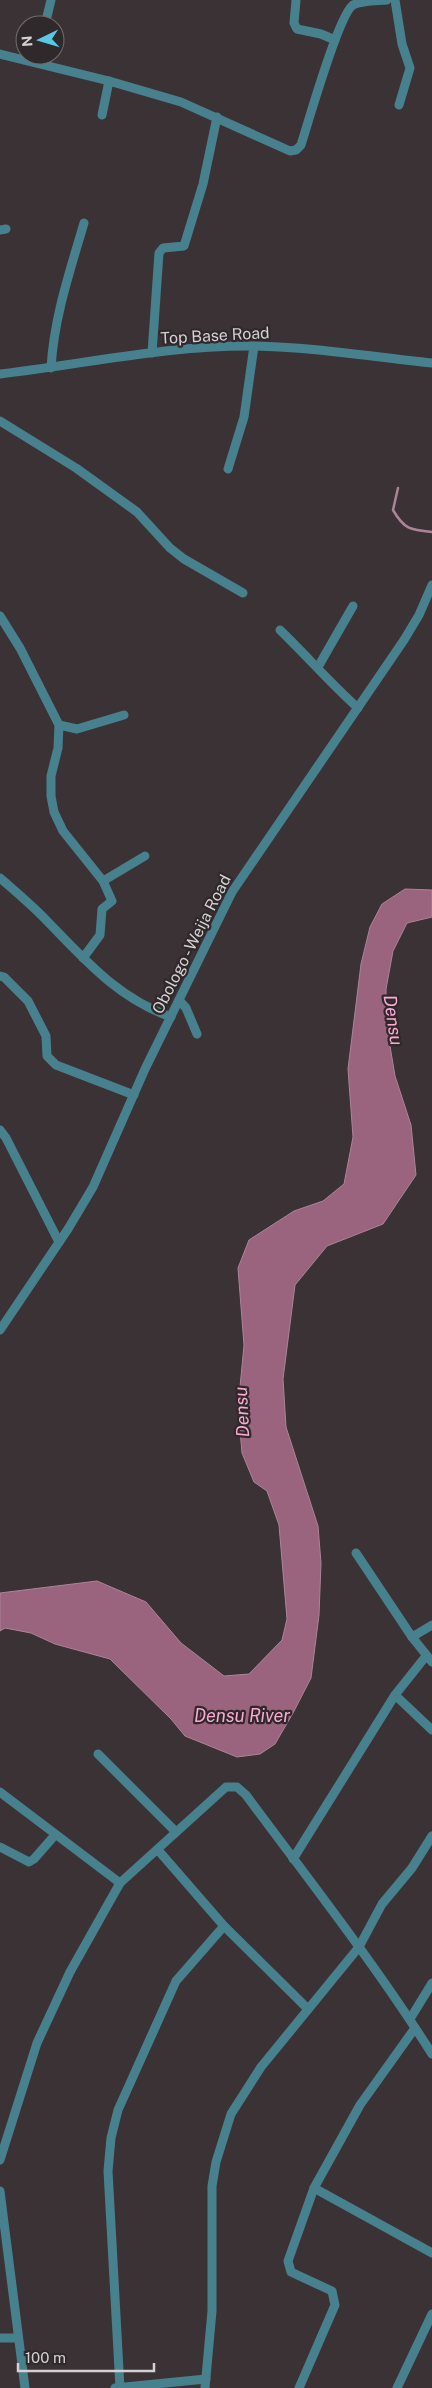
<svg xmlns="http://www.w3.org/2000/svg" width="432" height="2388" font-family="'Public Sans',sans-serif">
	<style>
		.water { fill: #9a637e; stroke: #ac8498 }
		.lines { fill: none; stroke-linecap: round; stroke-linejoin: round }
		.stream { stroke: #ac8498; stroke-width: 2.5 }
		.minor { stroke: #48818e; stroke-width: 9 }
		.labels { text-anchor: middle; stroke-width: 4.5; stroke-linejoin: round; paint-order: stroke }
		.street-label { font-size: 16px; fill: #d5d0d3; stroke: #30292c }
		.water-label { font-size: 18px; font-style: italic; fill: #fca8d2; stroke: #30292c }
	</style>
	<rect width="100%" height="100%" fill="#3b3236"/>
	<polygon class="water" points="405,889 432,890 432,917 407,923 393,951 386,989 386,1022 395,1076 411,1125 416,1175 383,1224 327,1246 295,1285 283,1379 286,1427 318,1526 321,1563 319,1615 311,1678 293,1713 275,1744 260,1754 237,1757 185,1736 171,1719 110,1659 55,1644 31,1633 5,1628 0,1631 0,1593 97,1581 146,1602 181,1643 224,1676 249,1674 282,1640 287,1619 279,1525 267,1491 254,1482 242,1453 238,1408 244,1345 238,1268 249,1240 294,1211 323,1201 344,1184 353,1137 348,1069 361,964 370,927 382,904"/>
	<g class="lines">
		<path class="stream" d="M398,488L393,510C404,529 410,530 432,532"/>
		<g class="minor">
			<polyline points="296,0 294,23 297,29 321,34 335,40"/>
			<polyline points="395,0 402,44 410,68 399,105"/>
			<polyline points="45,25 51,0"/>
			<path d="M0,54L109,81L181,102L290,151L296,150L301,145C308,123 339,14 353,5C363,0 377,1 387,0"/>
			<polyline points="102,115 109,81"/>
			<polyline points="0,230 6,229"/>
			<polyline points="152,353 159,253 163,248 184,246 203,184 217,117"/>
			<path d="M51,368C54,317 70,271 84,223"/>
			<path d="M0,374C84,364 169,345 254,346C313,347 373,357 432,363"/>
			<polyline points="0,421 76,468 137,512 170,548 184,559 243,593"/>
			<polyline points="228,469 244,417 254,346"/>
			<polyline points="0,616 20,648 59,725 58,748 51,776 51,796 54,812 63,831 103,881 112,901 102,909 100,935 83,958"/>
			<path d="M280,630C306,655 330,683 358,708"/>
			<polyline points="318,667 353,606"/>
			<polyline points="59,725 77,729 124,715"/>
			<path d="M0,878C16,892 33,906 48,922C86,961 118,998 171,1017"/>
			<polyline points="103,881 145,856"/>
			<polyline points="0,976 4,977 28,1001 46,1036 47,1056 56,1065 134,1095"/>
			<polyline points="179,1000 186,1008 197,1034"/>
			<polyline points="0,1130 6,1138 59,1242"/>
			<polyline points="0,1330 68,1229 93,1187 145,1069 232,892 404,640 419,615 432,585"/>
			<polyline points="356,1553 412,1637 432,1662"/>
			<polyline points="412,1637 432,1625"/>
			<polyline points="395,1695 432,1730"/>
			<polyline points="98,1754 176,1832"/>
			<polyline points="0,1792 120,1883"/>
			<polyline points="0,1847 29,1862 34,1859 55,1835"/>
			<polyline points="158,1850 224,1926 308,2009"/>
			<polyline points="293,1859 395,1695 426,1656"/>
			<polyline points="410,2019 432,1983"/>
			<path d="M0,2160L37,2043L70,1972L120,1883L226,1787H237L246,1795C309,1880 375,1964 432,2054"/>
			<polyline points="314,2188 432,2253"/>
			<polyline points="0,2191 25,2388"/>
			<polyline points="0,2338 18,2338"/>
			<polyline points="115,2388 206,2379"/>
			<polyline points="120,2388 108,2171 111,2138 118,2110 176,1981 224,1926"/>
			<polyline points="205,2388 212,2311 212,2186 216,2162 231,2114 261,2067 359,1947 382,1904 412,1868 432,1836"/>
			<polyline points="299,2388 335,2305 332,2291 291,2272 288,2261 314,2188 360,2105 415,2028"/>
			<polyline points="397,2388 432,2314"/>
		</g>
	</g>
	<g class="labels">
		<g class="street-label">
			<text transform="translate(215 335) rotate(-3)" y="6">Top Base Road</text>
			<text transform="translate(191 944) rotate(-63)" y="6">Obologo - Weija Road</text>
		</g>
		<g class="water-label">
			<text transform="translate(393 1020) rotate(82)" y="6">Densu</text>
			<text transform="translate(242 1412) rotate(-93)" y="6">Densu</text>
			<text x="242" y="1722">Densu River</text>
		</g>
	</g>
	<g transform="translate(40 40) rotate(265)"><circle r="24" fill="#30292c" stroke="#726c6f"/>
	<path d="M0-4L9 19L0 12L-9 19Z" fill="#57c9e2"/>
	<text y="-8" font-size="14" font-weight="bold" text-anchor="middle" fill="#d5d0d3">N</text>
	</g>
	<path d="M18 2363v8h136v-8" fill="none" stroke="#d5d0d3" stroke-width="2.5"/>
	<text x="25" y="2363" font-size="15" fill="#d5d0d3" stroke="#30292c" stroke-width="4" paint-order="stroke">100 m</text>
</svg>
